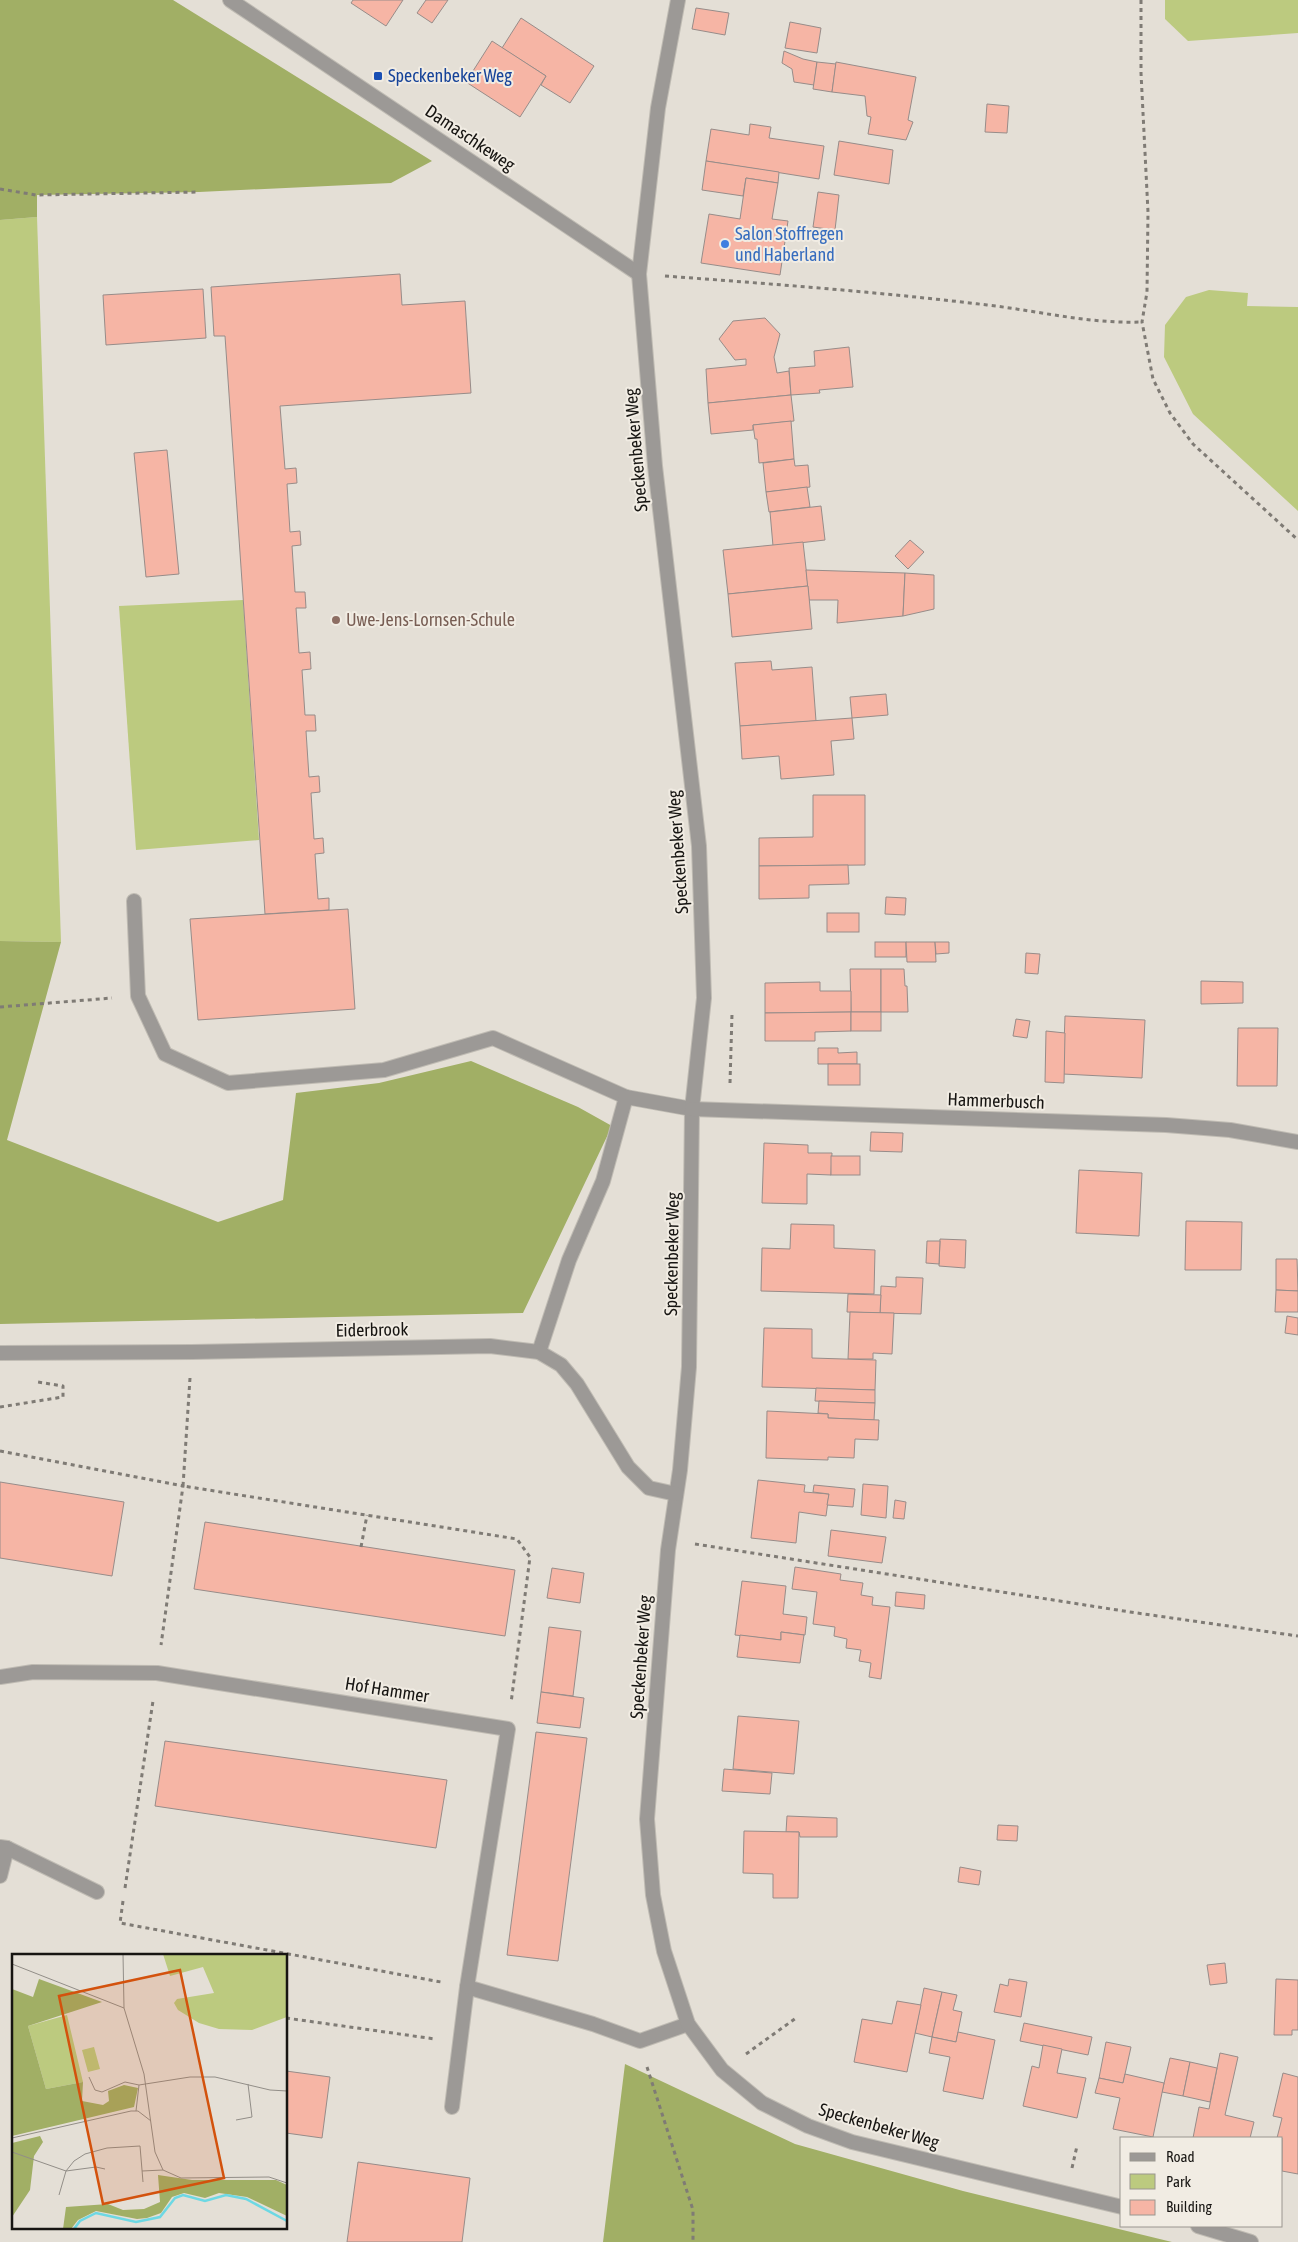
<svg xmlns="http://www.w3.org/2000/svg" width="1298" height="2242" font-family="'Asap Condensed',sans-serif">
	<style>
		.green { fill: #bcca7f }
		.forest { fill: #a1af65 }
		.building { fill: #f6b5a5; stroke: #978c89 }
		.lines { fill: none; stroke-linecap: round; stroke-linejoin: round }
		.service-casing { stroke: #bfbbb3; stroke-width: 16 }
		.minor-casing { stroke: #bfbbb3; stroke-width: 16 }
		.path { stroke: #7f7b75; stroke-width: 3; stroke-dasharray: 4 4; stroke-linecap: butt }
		.service { stroke: #9c9996; stroke-width: 14 }
		.minor { stroke: #9c9996; stroke-width: 14 }
		.transit-dot { fill: #1a4fb4; stroke: #f1ece3; stroke-width: 2 }
		.shop-dot { fill: #3f7fe0; stroke: #f1ece3; stroke-width: 2 }
		.education-dot { fill: #8d6e63; stroke: #f1ece3; stroke-width: 2 }
		.labels { text-anchor: middle; stroke-width: 4; stroke-linejoin: round; paint-order: stroke }
		.transit-label { font-size: 18px; fill: #164399; stroke: #f1ece3; text-anchor: start }
		.street-label { font-size: 18px; fill: #171512; stroke: #f1ece3 }
		.shop-label { font-size: 18px; fill: #366cbe; stroke: #f1ece3; text-anchor: start }
		.education-label { font-size: 18px; fill: #785e54; stroke: #f1ece3; text-anchor: start }
		.inset-river { fill: none; stroke: #6dd8e3; stroke-width: 2.5 }
		.inset-road { fill: none; stroke: #928e88; stroke-width: 1 }
		.view { fill: #d3520d; fill-opacity: 0.15; stroke: #d3520d; stroke-width: 2.5 }
		.inset-edge { fill: none; stroke: #171512; stroke-width: 2.5 }
	</style>
	<rect width="100%" height="100%" fill="#e4dfd6"/>
	<g class="green">
		<polygon points="1165,0 1298,0 1298,33 1188,41 1165,19"/>
		<polygon points="37,217 61,942 0,941 0,220"/>
		<polygon points="1209,290 1248,293 1247,306 1298,307 1298,511 1193,414 1164,357 1165,325 1186,297"/>
		<polygon points="243,600 259,840 136,850 119,606"/>
	</g>
	<g class="forest">
		<polygon points="0,0 173,0 432,161 391,183 199,192 37,195 37,217 0,220"/>
		<polygon points="0,941 61,942 7,1140 218,1222 283,1200 296,1093 379,1083 471,1061 578,1107 612,1126 523,1313 0,1324"/>
		<polygon points="625,2064 795,2144 963,2191 1172,2242 603,2242"/>
	</g>
	<g class="building">
		<polygon points="353,0 403,0 386,26 351,3"/>
		<polygon points="426,0 448,0 432,23 417,13"/>
		<polygon points="696,8 729,13 725,35 692,29"/>
		<polygon points="521,18 594,66 570,103 541,85 546,76 502,48"/>
		<polygon points="790,22 821,28 817,53 785,48"/>
		<polygon points="492,41 546,76 520,117 466,82"/>
		<polygon points="784,51 803,59 817,62 814,85 794,82 792,69 782,63"/>
		<polygon points="817,62 836,64 832,92 813,89"/>
		<polygon points="836,62 916,77 908,120 913,122 906,140 868,134 871,117 867,116 865,96 832,92"/>
		<polygon points="987,104 1009,106 1007,133 985,132"/>
		<polygon points="750,124 771,127 769,138 824,146 819,179 706,161 711,129 749,135"/>
		<polygon points="839,141 893,150 889,184 834,175"/>
		<polygon points="706,161 779,172 778,183 746,178 743,196 702,190"/>
		<polygon points="746,178 778,183 772,219 788,221 780,275 701,263 709,214 740,219"/>
		<polygon points="818,192 839,195 835,230 813,227"/>
		<polygon points="400,274 402,305 465,301 471,393 280,406 285,469 296,468 297,483 287,484 290,532 300,531 301,545 292,546 295,592 305,592 306,608 296,608 299,653 310,652 311,669 302,670 305,715 315,715 316,731 306,731 309,777 319,776 320,792 311,793 314,839 323,838 324,853 315,854 318,899 329,898 329,910 265,914 225,336 214,336 211,287"/>
		<polygon points="203,289 206,338 106,345 103,295"/>
		<polygon points="765,318 780,334 774,357 777,373 789,371 791,395 708,403 706,369 746,365 746,359 735,360 719,339 733,321"/>
		<polygon points="849,347 853,387 819,390 820,393 791,395 789,368 815,366 814,351"/>
		<polygon points="791,395 794,421 753,425 753,430 711,434 708,403"/>
		<polygon points="791,421 794,459 759,463 757,439 755,439 753,425"/>
		<polygon points="167,450 179,574 146,577 134,453"/>
		<polygon points="794,459 795,466 808,465 810,487 766,492 763,463"/>
		<polygon points="807,487 810,507 769,512 766,492"/>
		<polygon points="821,506 825,540 773,546 770,512"/>
		<polygon points="910,540 924,552 908,569 895,556"/>
		<polygon points="803,542 808,586 728,594 723,550"/>
		<polygon points="806,570 905,573 903,616 837,623 838,600 809,600"/>
		<polygon points="905,573 934,575 934,609 903,616"/>
		<polygon points="808,586 812,629 732,637 728,594"/>
		<polygon points="771,661 772,670 812,667 816,721 740,726 735,663"/>
		<polygon points="886,694 888,715 852,718 850,697"/>
		<polygon points="852,718 854,739 831,741 834,775 781,779 779,756 742,759 740,726"/>
		<polygon points="813,795 865,795 865,865 759,866 759,838 813,837"/>
		<polygon points="848,865 849,884 809,885 809,898 759,899 759,866"/>
		<polygon points="886,897 906,898 905,915 885,914"/>
		<polygon points="348,909 355,1009 198,1020 190,919"/>
		<rect x="827" y="913" width="32" height="19"/>
		<rect x="875" y="942" width="31" height="15"/>
		<polygon points="906,942 935,942 936,962 907,962"/>
		<polygon points="935,942 949,942 949,953 936,954"/>
		<polygon points="1026,953 1040,954 1038,974 1025,973"/>
		<polygon points="850,969 881,969 881,1012 851,1012"/>
		<polygon points="881,969 904,969 905,986 907,986 908,1012 881,1012"/>
		<polygon points="1201,981 1243,982 1243,1003 1201,1004"/>
		<polygon points="820,982 820,991 851,991 851,1012 765,1013 765,983"/>
		<polygon points="851,1012 851,1031 815,1032 815,1041 765,1041 765,1013"/>
		<rect x="851" y="1012" width="30" height="19"/>
		<polygon points="1065,1016 1145,1020 1142,1078 1063,1074"/>
		<polygon points="1016,1019 1030,1021 1027,1038 1013,1036"/>
		<polygon points="1238,1028 1278,1028 1277,1086 1237,1086"/>
		<polygon points="1046,1031 1065,1033 1064,1083 1045,1082"/>
		<polygon points="818,1048 838,1048 838,1053 857,1052 857,1064 818,1064"/>
		<rect x="828" y="1064" width="32" height="21"/>
		<polygon points="871,1132 903,1133 902,1152 870,1151"/>
		<polygon points="764,1143 808,1145 808,1153 832,1153 831,1175 807,1174 807,1204 762,1203"/>
		<rect x="831" y="1156" width="29" height="19"/>
		<polygon points="1079,1170 1142,1173 1139,1236 1076,1233"/>
		<polygon points="1186,1221 1242,1222 1241,1270 1185,1270"/>
		<polygon points="791,1224 834,1225 834,1248 875,1250 874,1294 761,1291 762,1248 790,1249"/>
		<polygon points="940,1239 966,1240 965,1268 939,1266"/>
		<polygon points="927,1241 940,1241 939,1264 926,1263"/>
		<polygon points="1276,1259 1297,1259 1298,1291 1276,1290"/>
		<polygon points="896,1277 923,1278 921,1314 880,1313 881,1286 896,1287"/>
		<polygon points="1276,1290 1298,1291 1298,1312 1275,1312"/>
		<polygon points="848,1294 881,1295 880,1313 847,1312"/>
		<polygon points="850,1312 894,1313 892,1354 873,1353 873,1359 848,1359"/>
		<polygon points="1287,1316 1298,1318 1298,1335 1285,1333"/>
		<polygon points="764,1328 812,1329 812,1358 876,1360 875,1390 762,1387"/>
		<polygon points="816,1388 875,1390 875,1403 815,1401"/>
		<polygon points="819,1401 875,1403 874,1420 828,1418 828,1414 818,1413"/>
		<polygon points="767,1411 828,1414 828,1418 879,1420 878,1440 855,1439 854,1458 828,1457 828,1460 766,1458"/>
		<polygon points="758,1480 805,1485 804,1492 829,1494 826,1516 799,1512 796,1543 751,1538"/>
		<polygon points="0,1482 124,1502 112,1576 0,1558"/>
		<polygon points="863,1484 888,1486 886,1518 861,1515"/>
		<polygon points="814,1485 855,1489 853,1507 827,1505 829,1494 813,1492"/>
		<polygon points="895,1500 906,1502 904,1519 893,1518"/>
		<polygon points="205,1522 515,1570 505,1636 194,1589"/>
		<polygon points="831,1530 886,1537 882,1563 828,1556"/>
		<polygon points="795,1567 841,1574 840,1580 863,1583 861,1595 873,1597 872,1605 890,1607 881,1679 869,1677 871,1663 859,1661 861,1650 846,1648 847,1639 834,1636 835,1627 813,1624 817,1592 792,1589"/>
		<polygon points="552,1568 584,1573 580,1603 547,1598"/>
		<polygon points="742,1581 786,1586 783,1614 807,1617 805,1635 781,1632 781,1640 735,1635"/>
		<polygon points="896,1592 925,1595 924,1609 895,1606"/>
		<polygon points="549,1627 581,1631 573,1696 541,1692"/>
		<polygon points="781,1632 804,1635 800,1663 737,1657 740,1635 781,1640"/>
		<polygon points="541,1692 584,1698 580,1728 537,1723"/>
		<polygon points="738,1716 799,1721 794,1774 733,1769"/>
		<polygon points="536,1732 587,1738 558,1961 507,1955"/>
		<polygon points="165,1741 447,1780 436,1848 155,1806"/>
		<polygon points="724,1769 772,1773 770,1794 722,1791"/>
		<polygon points="787,1816 837,1818 837,1837 800,1837 799,1832 786,1832"/>
		<polygon points="998,1825 1018,1826 1017,1841 997,1840"/>
		<polygon points="744,1831 799,1832 798,1898 773,1898 773,1874 743,1873"/>
		<polygon points="960,1867 981,1871 979,1885 958,1882"/>
		<polygon points="1225,1963 1227,1983 1210,1985 1207,1965"/>
		<polygon points="1009,1979 1027,1982 1021,2017 994,2012 1000,1984 1008,1986"/>
		<polygon points="1276,1979 1298,1980 1298,2030 1292,2030 1292,2035 1274,2035"/>
		<polygon points="924,1988 942,1992 932,2037 915,2033"/>
		<polygon points="942,1992 957,1995 953,2010 962,2012 956,2042 932,2037"/>
		<polygon points="897,2001 921,2005 907,2072 854,2062 862,2019 892,2024"/>
		<polygon points="1024,2023 1092,2037 1088,2055 1020,2041"/>
		<polygon points="958,2032 995,2040 983,2099 943,2091 950,2057 929,2053 932,2037 956,2042"/>
		<polygon points="1106,2042 1131,2047 1123,2083 1099,2078"/>
		<polygon points="1043,2045 1062,2049 1057,2073 1086,2078 1077,2118 1023,2106 1032,2066 1039,2068"/>
		<polygon points="1220,2053 1238,2057 1225,2115 1254,2122 1250,2138 1193,2138 1199,2107 1209,2109"/>
		<polygon points="1170,2058 1190,2062 1183,2096 1162,2092"/>
		<polygon points="1190,2062 1217,2068 1210,2102 1183,2096"/>
		<polygon points="286,2071 330,2077 322,2138 286,2133"/>
		<polygon points="1283,2073 1298,2077 1298,2174 1282,2171 1282,2138 1277,2138 1282,2118 1273,2116"/>
		<polygon points="1125,2074 1164,2083 1153,2137 1113,2129 1120,2098 1095,2093 1099,2078 1123,2083"/>
		<polygon points="358,2162 470,2178 462,2242 347,2242"/>
	</g>
	<g class="lines">
		<defs>
			<g id="service">
				<polyline points="134,901 138,996 165,1054 228,1083 384,1070 493,1038 626,1097"/>
				<polyline points="539,1352 569,1260 603,1181 626,1097 692,1109"/>
				<polyline points="0,1847 7,1848 97,1892"/>
				<polyline points="0,1876 7,1848"/>
				<polyline points="452,2107 467,1987 593,2024 640,2041 688,2024"/>
			</g>
			<g id="minor">
				<polyline points="230,0 639,274"/>
				<polyline points="678,0 658,108 639,274 655,466 699,846 704,998 692,1109 689,1367 680,1470 668,1550 647,1819 653,1895 664,1951 688,2024 722,2070 762,2103 808,2126 852,2142 1122,2207"/>
				<polyline points="692,1109 1166,1125 1230,1130 1298,1142"/>
				<polyline points="0,1353 192,1352 490,1346 539,1352 561,1365 577,1384 628,1467 649,1488 676,1494"/>
				<polyline points="0,1677 33,1672 157,1673 508,1729 467,1987"/>
				<polyline points="1198,2226 1251,2242"/>
			</g>
		</defs>
		<use href="#service" class="service-casing"/>
		<use href="#minor" class="minor-casing"/>
		<g class="path">
			<polyline points="1141,0 1141,73 1148,212 1147,292 1142,322 1153,379 1170,413 1193,444 1298,540"/>
			<polyline points="0,189 36,195 199,192"/>
			<path d="M665,276C773,284 880,292 987,305C1040,311 1088,324 1142,322"/>
			<polyline points="0,1007 112,998"/>
			<polyline points="730,1083 732,1014"/>
			<polyline points="190,1378 183,1486 517,1539 530,1557 511,1703"/>
			<polyline points="0,1407 63,1397 63,1386 38,1382"/>
			<polyline points="0,1451 183,1486 161,1645"/>
			<polyline points="695,1544 1130,1612 1298,1636"/>
			<polyline points="361,1547 367,1515"/>
			<polyline points="125,1888 153,1701"/>
			<polyline points="123,1901 120,1923 441,1982"/>
			<polyline points="286,2018 435,2039"/>
			<polyline points="746,2054 796,2018"/>
			<polyline points="647,2067 693,2210 693,2242"/>
			<polyline points="1072,2168 1077,2146"/>
		</g>
		<use href="#service" class="service"/>
		<use href="#minor" class="minor"/>
	</g>
	<rect class="transit-dot" x="373" y="71" width="10" height="10" rx="2.5"/>
	<circle class="shop-dot" cx="725" cy="244" r="5"/>
	<circle class="education-dot" cx="336" cy="620" r="5"/>
	<g class="labels">
		<g class="transit-label">
			<text x="388" y="82">Speckenbeker Weg</text>
		</g>
		<g class="street-label">
			<text transform="translate(470 138) rotate(34)" y="6">Damaschkeweg</text>
			<text transform="translate(636 450) rotate(-95)" y="6">Speckenbeker Weg</text>
			<text transform="translate(678 852) rotate(-94)" y="6">Speckenbeker Weg</text>
			<text transform="translate(996 1101) rotate(2)" y="6">Hammerbusch</text>
			<text transform="translate(672 1254) rotate(-89)" y="6">Speckenbeker Weg</text>
			<text transform="translate(372 1330) rotate(-1)" y="6">Eiderbrook</text>
			<text transform="translate(641 1657) rotate(-86)" y="6">Speckenbeker Weg</text>
			<text transform="translate(387 1690) rotate(9)" y="6">Hof Hammer</text>
			<text transform="translate(879 2126) rotate(16)" y="6">Speckenbeker Weg</text>
		</g>
		<g class="shop-label">
			<text x="735" y="240">Salon Stoffregen<tspan x="735" dy="21">und Haberland</tspan></text>
		</g>
		<g class="education-label">
			<text x="346" y="626">Uwe-Jens-Lornsen-Schule</text>
		</g>
	</g>
	<g transform="translate(12 1954)">
		<rect width="275" height="275" fill="#e4dfd6"/>
		<path d="M151,0H275V63L240,76L207,75L187,69L166,56L162,49L165,45L202,39L191,13L158,22ZM55,61L71,128L34,135L16,72ZM82,93L88,115L76,118L70,96Z" fill="#bcca7f"/>
		<path d="M27,25L90,48L16,72L34,135L71,128L70,147L91,151L97,147L96,137L112,131L126,134L122,153L0,182V35L21,43ZM28,182L31,188L22,202L18,236L0,263V189ZM146,221L180,226H264L275,231V262L235,243L207,239L193,244L172,239L160,243L149,259L135,264L125,265L84,257L66,266L59,275H51L54,253L96,250L111,256L132,255L148,248Z" fill="#a1af65"/>
		<path class="inset-river" d="M62,275L68,267L84,259L124,268L148,263L163,244L171,241L193,247L214,241L234,245L275,267"/>
		<path class="inset-road" d="M111,0L112,54L132,120L143,198L151,216L169,224L257,223L275,229M0,10L112,54M77,123L83,136L90,138L113,128L127,131M124,157L127,131L178,123H203L258,136L275,137M224,166L240,163L236,130M0,184L119,157H126L139,167M0,198L54,217L84,213L93,215M130,217L151,216M47,241L54,217L62,207L73,200L95,194L128,192L131,228"/>
		<path class="view" d="M168,16L212,224L91,250L47,42Z"/>
		<rect width="275" height="275" class="inset-edge"/>
	</g>
	<rect x="1120" y="2137" width="162" height="90" fill="#f1ece3" stroke="#9a968f"/>
	<rect x="1130" y="2153" width="25" height="8" fill="#9c9996" stroke="#9a968f"/>
	<text x="1166" y="2162" font-size="15" fill="#171512">Road</text>
	<rect x="1130" y="2174" width="25" height="15" fill="#bcca7f" stroke="#9a968f"/>
	<text x="1166" y="2187" font-size="15" fill="#171512">Park</text>
	<rect x="1130" y="2200" width="25" height="15" fill="#f6b5a5" stroke="#9a968f"/>
	<text x="1166" y="2212" font-size="15" fill="#171512">Building</text>
</svg>
